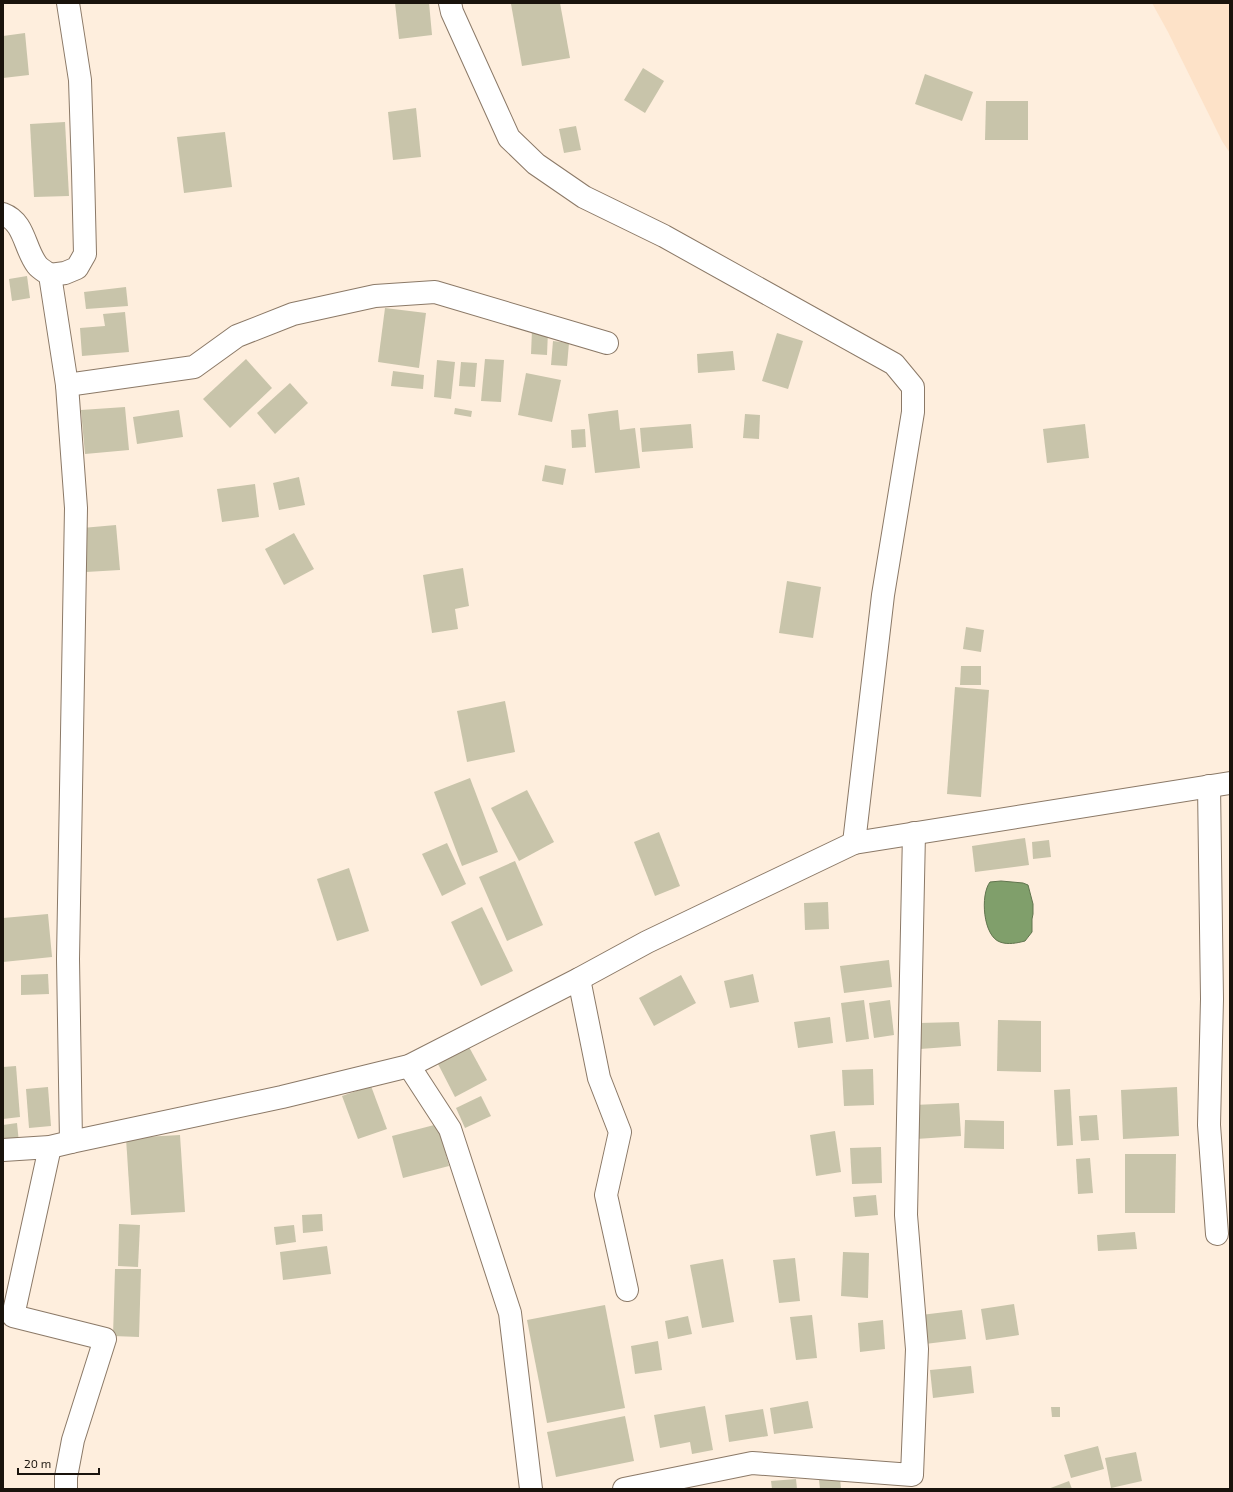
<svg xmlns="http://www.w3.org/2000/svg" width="1233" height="1492" font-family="'Exo 2',sans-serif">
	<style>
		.built { fill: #fde2c8 }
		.water { fill: #809f6b; stroke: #61754e }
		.building { fill: #c8c4aa }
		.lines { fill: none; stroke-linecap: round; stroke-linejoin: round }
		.minor-casing { stroke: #8b7967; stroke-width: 24 }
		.minor { stroke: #fff; stroke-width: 22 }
	</style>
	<rect width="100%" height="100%" fill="#feeedd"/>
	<polygon class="built" points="1152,3 1230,3 1230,153 1222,141 1168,32"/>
	<path class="water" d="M1001,881L1023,883L1028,885L1033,904V914L1032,919V932L1025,941C1017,943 1008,945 1000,942C983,936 980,895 990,882Z"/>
	<g class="building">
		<polygon points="395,3 429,3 432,35 399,39"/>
		<polygon points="517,3 560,3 570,58 522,66 511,4"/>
		<polygon points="25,33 29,75 3,78 3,36"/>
		<polygon points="643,68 664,81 645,113 624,100"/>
		<polygon points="925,74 973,92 962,121 915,104"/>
		<polygon points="986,101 1028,101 1028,140 985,140"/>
		<polygon points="416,108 421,157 393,160 388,112"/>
		<polygon points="65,122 69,196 34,197 30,124"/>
		<polygon points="576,126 581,150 564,153 559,129"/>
		<polygon points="225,132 232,187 184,193 177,137"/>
		<polygon points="27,276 30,298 12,301 9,279"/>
		<polygon points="126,287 128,306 86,309 84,292"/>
		<polygon points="385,308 426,313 419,368 378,362"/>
		<polygon points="125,312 129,352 82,356 80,328 105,326 103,314"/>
		<polygon points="532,330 548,331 547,355 531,354"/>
		<polygon points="777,333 803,341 788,389 762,381"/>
		<polygon points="553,341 569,343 567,366 551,365"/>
		<polygon points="733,351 735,370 698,373 697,354"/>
		<polygon points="246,359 272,388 230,428 203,399"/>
		<polygon points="485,359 504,360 501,402 481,401"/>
		<polygon points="437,360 455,362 451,399 434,397"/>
		<polygon points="461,362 477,363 475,387 459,386"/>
		<polygon points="393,371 424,375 423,389 391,386"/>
		<polygon points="526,373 561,380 552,422 518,415"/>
		<polygon points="290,383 308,403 275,434 257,413"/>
		<polygon points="125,407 129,450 85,454 81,410"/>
		<polygon points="455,408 472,411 471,417 454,414"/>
		<polygon points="179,410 183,437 137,444 133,417"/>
		<polygon points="618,410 620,430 635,428 640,468 595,473 588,414"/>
		<polygon points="745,414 760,415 759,439 743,438"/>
		<polygon points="691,424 693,448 642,452 640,428"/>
		<polygon points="1085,424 1089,458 1047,463 1043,429"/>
		<polygon points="585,429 586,447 572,448 571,430"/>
		<polygon points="545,465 566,469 563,485 542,481"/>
		<polygon points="299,477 305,505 279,510 273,483"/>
		<polygon points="255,484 259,517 222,522 217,489"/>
		<polygon points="116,525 120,570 86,572 82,528"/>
		<polygon points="294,533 314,569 284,585 265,549"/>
		<polygon points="463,568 469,606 455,609 458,629 432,633 423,575"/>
		<polygon points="787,581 821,587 813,638 779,633"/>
		<polygon points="966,627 984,630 981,652 963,649"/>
		<polygon points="961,666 981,666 981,685 960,685"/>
		<polygon points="955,687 989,690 981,797 947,794"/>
		<polygon points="505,701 515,752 467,762 457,711"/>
		<polygon points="470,778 498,852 462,866 434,792"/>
		<polygon points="527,790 554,842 519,861 491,808"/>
		<polygon points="659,832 680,886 655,896 634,842"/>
		<polygon points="1025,838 1029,865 975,872 972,846"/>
		<polygon points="1049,840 1051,857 1033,859 1032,842"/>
		<polygon points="447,843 466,884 442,896 422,854"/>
		<polygon points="515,861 543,925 507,941 479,877"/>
		<polygon points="349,868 369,931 337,941 317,879"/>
		<polygon points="828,902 829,929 805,930 804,903"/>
		<polygon points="482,907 513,971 481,986 451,922"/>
		<polygon points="48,914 52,957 3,962 3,918"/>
		<polygon points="889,960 892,987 844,993 840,966"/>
		<polygon points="48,974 49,994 21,995 21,975"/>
		<polygon points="753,974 759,1002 730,1008 724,981"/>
		<polygon points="681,975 696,1003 654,1026 639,998"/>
		<polygon points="864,1000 869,1039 846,1042 841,1003"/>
		<polygon points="890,1000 894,1035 874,1038 869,1003"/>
		<polygon points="830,1017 833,1043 798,1048 794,1022"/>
		<polygon points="998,1020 1041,1021 1041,1072 997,1071"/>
		<polygon points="959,1022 961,1046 920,1049 919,1023"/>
		<polygon points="469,1047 487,1080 455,1097 438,1064"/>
		<polygon points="16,1066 20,1117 3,1119 3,1067"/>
		<polygon points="873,1069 874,1105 844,1106 842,1070"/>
		<polygon points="371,1086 387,1129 358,1139 342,1096"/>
		<polygon points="48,1087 51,1126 29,1128 26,1089"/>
		<polygon points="1177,1087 1179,1136 1123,1139 1121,1090"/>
		<polygon points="1070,1089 1073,1145 1057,1146 1054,1090"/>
		<polygon points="481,1096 491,1116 465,1128 456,1108"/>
		<polygon points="959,1103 961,1136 916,1139 914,1105"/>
		<polygon points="1097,1115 1099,1140 1081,1141 1079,1116"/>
		<polygon points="965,1120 1004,1121 1004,1149 964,1148"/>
		<polygon points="17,1123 19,1143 3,1144 3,1125"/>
		<polygon points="438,1124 449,1166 403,1178 392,1136"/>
		<polygon points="835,1131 841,1172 816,1176 810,1135"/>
		<polygon points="180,1135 185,1212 131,1215 126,1138"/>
		<polygon points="881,1147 882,1183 852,1184 850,1148"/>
		<polygon points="1125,1154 1176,1154 1175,1213 1125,1213"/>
		<polygon points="1090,1158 1093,1193 1078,1194 1076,1159"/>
		<polygon points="876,1195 878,1215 855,1217 853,1197"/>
		<polygon points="322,1214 323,1231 303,1233 302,1215"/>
		<polygon points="119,1224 140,1225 138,1267 118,1266"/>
		<polygon points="294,1225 296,1242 276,1245 274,1227"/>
		<polygon points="1135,1232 1137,1249 1098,1251 1097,1235"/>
		<polygon points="327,1246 331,1274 283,1280 280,1252"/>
		<polygon points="843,1252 869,1253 868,1298 841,1296"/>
		<polygon points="795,1258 800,1301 779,1303 773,1260"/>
		<polygon points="723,1259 734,1322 702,1328 690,1265"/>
		<polygon points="115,1269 141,1269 139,1337 113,1336"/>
		<polygon points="1014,1304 1019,1335 986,1340 981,1309"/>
		<polygon points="605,1305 625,1408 547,1423 527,1320"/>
		<polygon points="962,1310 966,1339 925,1344 921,1315"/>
		<polygon points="812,1315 817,1358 796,1360 790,1317"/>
		<polygon points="688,1316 692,1334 668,1339 665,1321"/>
		<polygon points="883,1320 885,1349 860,1352 858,1323"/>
		<polygon points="658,1341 662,1370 635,1374 631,1346"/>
		<polygon points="971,1366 974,1393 933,1398 930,1370"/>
		<polygon points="808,1401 813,1428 774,1434 770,1408"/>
		<polygon points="705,1406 713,1450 692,1454 690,1442 660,1448 654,1415"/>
		<polygon points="1051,1407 1060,1407 1060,1417 1052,1417"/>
		<polygon points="763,1409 768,1436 729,1442 725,1415"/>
		<polygon points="625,1416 634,1461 556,1477 547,1432"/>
		<polygon points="1098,1446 1104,1469 1071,1478 1064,1455"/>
		<polygon points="1136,1452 1142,1481 1111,1488 1105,1458"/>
		<polygon points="840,1478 841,1489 820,1489 819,1480"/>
		<polygon points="796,1479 797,1489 772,1489 771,1481"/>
		<polygon points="1069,1481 1072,1489 1048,1489"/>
	</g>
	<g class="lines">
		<defs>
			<g id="minor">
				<polyline points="450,3 452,12 509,138 536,164 584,197 664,236 894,364 913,387 913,412 883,595 854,843"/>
				<path d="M3,214C25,222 24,248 37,265C40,269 46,272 50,275L67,385L76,508L68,959L71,1142"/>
				<polyline points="50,275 65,273 77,268 85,254 83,171 80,80 68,3"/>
				<polyline points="67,385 194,367 237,336 293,314 375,296 435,292 607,343"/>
				<polyline points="1209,786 1212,999 1209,1125 1217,1234"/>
				<polyline points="579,979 599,1078 620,1132 606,1195 627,1290"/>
				<polyline points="409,1066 450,1129 510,1313 531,1489"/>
				<polyline points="50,1147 13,1316 105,1339 73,1440 66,1477 66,1489"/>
				<polyline points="3,1150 50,1147 71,1142 282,1097 409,1066 579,979 647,942 854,843 1230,783"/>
				<polyline points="624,1489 752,1463 912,1475 917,1349 906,1215 914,833"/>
			</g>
		</defs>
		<use href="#minor" class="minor-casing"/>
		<use href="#minor" class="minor"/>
	</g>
	<rect width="1233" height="1492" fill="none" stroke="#19130c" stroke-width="8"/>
	<path d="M18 1468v6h81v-6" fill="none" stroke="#19130c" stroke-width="2"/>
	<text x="24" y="1468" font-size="12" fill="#19130c" stroke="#feeedd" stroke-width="3" paint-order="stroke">20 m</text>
</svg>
